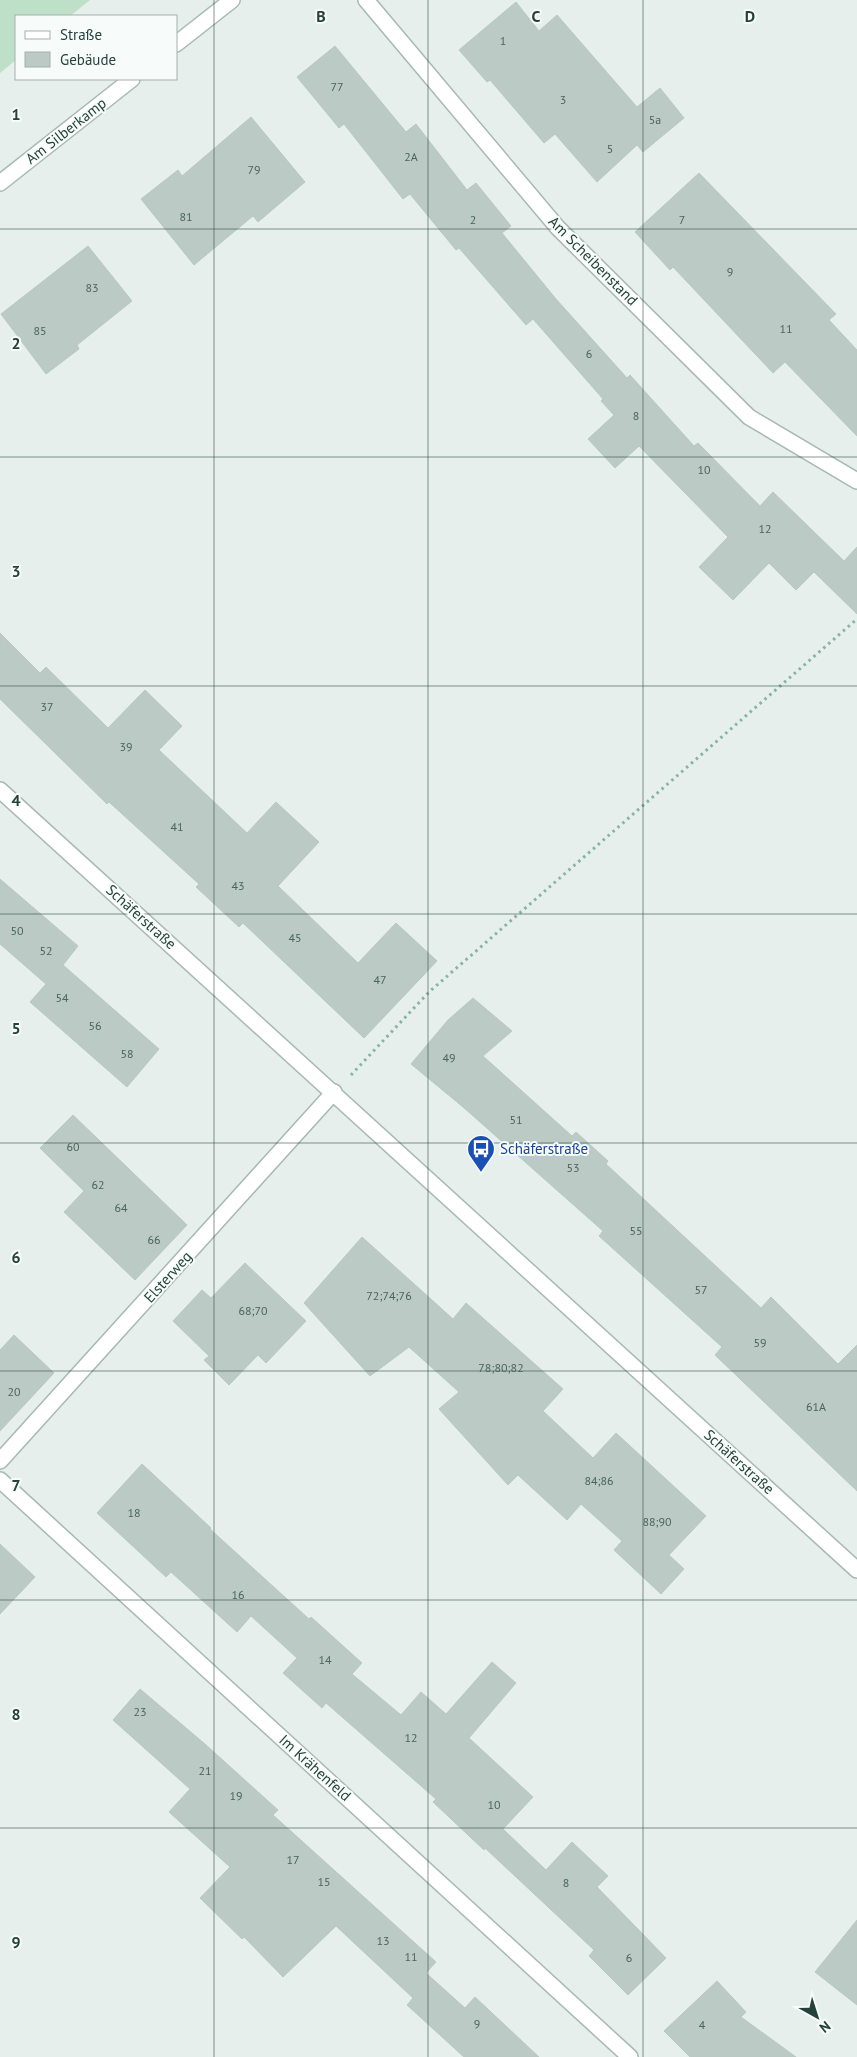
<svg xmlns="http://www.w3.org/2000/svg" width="857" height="2057" font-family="'PT Sans',sans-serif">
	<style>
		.green { fill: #bfe0c8 }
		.building { fill: #bbcac4; stroke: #b8c9c2 }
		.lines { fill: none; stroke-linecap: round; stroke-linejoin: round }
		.minor-casing { stroke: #a8b8b2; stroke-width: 18 }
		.path { stroke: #86b3a5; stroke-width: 3; stroke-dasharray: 2.5 4; stroke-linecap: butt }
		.minor { stroke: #fff; stroke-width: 15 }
		.grid { fill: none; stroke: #24423a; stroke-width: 1; stroke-opacity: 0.55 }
		.labels { text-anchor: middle; stroke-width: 4; stroke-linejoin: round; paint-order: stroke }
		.number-label { font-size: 12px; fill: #4a645c }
		.street-label { font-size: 15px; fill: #24423a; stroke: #f7fbf9 }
		.transit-label { font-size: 15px; fill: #164399; stroke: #f7fbf9; text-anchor: start }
		.grid-label { font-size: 16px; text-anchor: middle; font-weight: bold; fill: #24423a; stroke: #f7fbf9; stroke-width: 4; stroke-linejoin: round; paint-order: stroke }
	</style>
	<rect width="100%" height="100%" fill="#e6efeb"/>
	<polygon class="green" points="0,0 90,0 70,16 16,16 16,60 0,73"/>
	<g class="building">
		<polygon points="516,2 539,31 557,15 637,107 660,88 684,118 643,152 637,145 597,182 555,134 544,143 490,80 487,82 459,50"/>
		<polygon points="335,46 406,132 416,124 467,190 476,183 511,226 502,233 556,299 627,378 630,375 694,446 698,443 760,506 773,492 844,561 857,547 857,614 814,572 796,590 769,563 733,600 699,567 728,537 639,446 615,468 588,439 614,415 601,401 603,399 533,319 526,325 459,248 456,250 410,194 403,199 344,124 339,128 297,77"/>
		<polygon points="251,117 305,182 258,222 253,216 194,265 141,199 178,170 182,176"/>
		<polygon points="699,173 836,314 829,320 857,350 857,436 785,362 773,373 673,267 670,270 635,232"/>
		<polygon points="88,246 132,301 77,345 79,349 46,374 1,314"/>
		<polygon points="0,633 40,673 46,667 108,728 145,690 182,726 159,750 247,833 276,802 319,842 278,886 358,963 396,923 437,961 364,1038 243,923 239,927 196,887 199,884 109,802 107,804 0,699"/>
		<polygon points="0,879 78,946 63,965 159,1049 127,1087 30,1002 46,984 0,944"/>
		<polygon points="473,998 512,1031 483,1056 572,1136 576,1132 608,1161 606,1164 761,1308 771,1297 838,1364 857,1345 857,1491 715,1355 722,1347 599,1236 603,1231 463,1107 411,1064 448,1020"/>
		<polygon points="73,1115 187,1225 135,1280 64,1212 84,1191 40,1148"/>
		<polygon points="362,1237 453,1319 466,1303 563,1389 543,1411 593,1458 616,1433 706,1516 669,1555 684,1569 661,1594 614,1550 622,1541 581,1504 567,1520 518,1475 508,1485 439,1409 459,1392 409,1347 370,1376 304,1303"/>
		<polygon points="245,1263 306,1321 266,1363 258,1355 229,1385 204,1360 209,1356 173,1321 202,1290 211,1298"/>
		<polygon points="14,1335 54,1373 0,1431 0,1350"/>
		<polygon points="142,1464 211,1528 210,1529 309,1619 311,1617 362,1663 352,1674 401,1715 421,1692 446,1714 492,1662 516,1683 469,1738 533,1797 503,1829 546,1870 572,1842 608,1876 597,1887 666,1958 628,1995 589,1956 594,1950 485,1848 484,1850 433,1802 436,1799 326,1703 322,1708 283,1673 297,1658 251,1616 237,1632 171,1572 166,1577 97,1513"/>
		<polygon points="0,1544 35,1577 0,1614"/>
		<polygon points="140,1689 205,1744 278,1810 273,1815 436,1962 426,1973 465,2008 475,1997 539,2057 464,2057 407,2005 413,1998 336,1926 283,1977 244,1937 242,1939 200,1898 230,1867 169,1812 190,1789 113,1720"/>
		<polygon points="857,1920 857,2005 815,1972"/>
		<polygon points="717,1981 746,2012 741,2017 796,2057 690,2057 664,2031"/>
	</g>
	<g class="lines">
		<defs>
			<g id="minor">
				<polyline points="366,0 558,228 749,417 857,481"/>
				<polyline points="176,44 232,0"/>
				<polyline points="0,183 132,79"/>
				<polyline points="0,790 857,1570"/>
				<polyline points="0,1461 334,1092"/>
				<polyline points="0,1480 630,2057"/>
			</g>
		</defs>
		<use href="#minor" class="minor-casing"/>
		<polyline class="path" points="351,1075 429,992 857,619"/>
		<use href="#minor" class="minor"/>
	</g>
	<path class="grid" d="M214,0V2057M428,0V2057M643,0V2057M0,229H857M0,457H857M0,686H857M0,914H857M0,1143H857M0,1371H857M0,1600H857M0,1828H857"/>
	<defs>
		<symbol id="bus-pin" viewBox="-11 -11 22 30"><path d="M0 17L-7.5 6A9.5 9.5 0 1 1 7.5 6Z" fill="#1a4fb4" stroke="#f7fbf9"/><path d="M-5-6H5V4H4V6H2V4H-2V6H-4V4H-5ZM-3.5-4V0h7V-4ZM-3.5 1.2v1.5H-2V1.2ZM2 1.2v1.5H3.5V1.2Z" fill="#fff"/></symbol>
	</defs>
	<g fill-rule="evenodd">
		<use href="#bus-pin" x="465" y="1133" width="32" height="43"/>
	</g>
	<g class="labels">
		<g class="number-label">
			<text x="503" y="45">1</text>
			<text x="337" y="91">77</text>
			<text x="563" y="104">3</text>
			<text x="655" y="124">5a</text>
			<text x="610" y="153">5</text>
			<text x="411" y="161">2A</text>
			<text x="254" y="174">79</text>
			<text x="186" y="221">81</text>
			<text x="473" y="224">2</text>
			<text x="682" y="224">7</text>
			<text x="730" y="276">9</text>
			<text x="92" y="292">83</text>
			<text x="786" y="333">11</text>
			<text x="40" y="335">85</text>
			<text x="589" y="358">6</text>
			<text x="636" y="420">8</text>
			<text x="704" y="474">10</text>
			<text x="765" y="533">12</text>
			<text x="47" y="711">37</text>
			<text x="126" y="751">39</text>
			<text x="177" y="831">41</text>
			<text x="238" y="890">43</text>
			<text x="17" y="935">50</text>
			<text x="295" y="942">45</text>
			<text x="46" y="955">52</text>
			<text x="380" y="984">47</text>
			<text x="62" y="1002">54</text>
			<text x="95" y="1030">56</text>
			<text x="127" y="1058">58</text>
			<text x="449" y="1062">49</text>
			<text x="516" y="1124">51</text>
			<text x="73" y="1151">60</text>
			<text x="573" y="1172">53</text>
			<text x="98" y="1189">62</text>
			<text x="121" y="1212">64</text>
			<text x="636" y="1235">55</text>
			<text x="154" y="1244">66</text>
			<text x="701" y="1294">57</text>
			<text x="389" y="1300">72;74;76</text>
			<text x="253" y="1315">68;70</text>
			<text x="760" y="1347">59</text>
			<text x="501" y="1372">78;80;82</text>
			<text x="14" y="1396">20</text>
			<text x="816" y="1411">61A</text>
			<text x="599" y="1485">84;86</text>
			<text x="134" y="1517">18</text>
			<text x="657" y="1526">88;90</text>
			<text x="238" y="1599">16</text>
			<text x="325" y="1664">14</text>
			<text x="140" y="1716">23</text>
			<text x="411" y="1742">12</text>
			<text x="205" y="1775">21</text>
			<text x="236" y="1800">19</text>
			<text x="494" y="1809">10</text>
			<text x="293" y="1864">17</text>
			<text x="324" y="1886">15</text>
			<text x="566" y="1887">8</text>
			<text x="383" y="1945">13</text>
			<text x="411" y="1961">11</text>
			<text x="629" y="1962">6</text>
			<text x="477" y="2028">9</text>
			<text x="702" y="2029">4</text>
		</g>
		<g class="street-label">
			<text transform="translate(66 131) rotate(-38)" y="5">Am Silberkamp</text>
			<text transform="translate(593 261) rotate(45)" y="5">Am Scheibenstand</text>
			<text transform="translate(141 917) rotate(42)" y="5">Schäferstraße</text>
			<text transform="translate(168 1277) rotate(-48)" y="5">Elsterweg</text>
			<text transform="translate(739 1462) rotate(42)" y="5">Schäferstraße</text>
			<text transform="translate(315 1768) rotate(42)" y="5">Im Krähenfeld</text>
		</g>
		<g class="transit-label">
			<text x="500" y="1154">Schäferstraße</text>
		</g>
	</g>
	<g class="grid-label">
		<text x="321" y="22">B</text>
		<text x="536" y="22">C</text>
		<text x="750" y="22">D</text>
		<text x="16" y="120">1</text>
		<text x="16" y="349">2</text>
		<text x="16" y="577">3</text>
		<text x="16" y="806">4</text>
		<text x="16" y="1034">5</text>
		<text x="16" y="1263">6</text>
		<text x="16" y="1491">7</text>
		<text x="16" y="1720">8</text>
		<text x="16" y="1948">9</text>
	</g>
	<rect x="15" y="15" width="162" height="65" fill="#f7fbf9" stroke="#a3b1ad"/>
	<rect x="25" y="31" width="25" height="8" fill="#ffffff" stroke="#a3b1ad"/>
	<text x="60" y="40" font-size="15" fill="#24423a">Straße</text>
	<rect x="25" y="52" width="25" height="15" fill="#bbcac4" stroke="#a3b1ad"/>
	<text x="60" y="65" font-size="15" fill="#24423a">Gebäude</text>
	<g transform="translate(817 2017) rotate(141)" stroke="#f7fbf9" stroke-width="4" paint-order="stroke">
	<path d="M0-4L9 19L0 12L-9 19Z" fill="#24423a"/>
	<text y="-8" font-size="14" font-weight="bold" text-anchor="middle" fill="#24423a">N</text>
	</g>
</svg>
